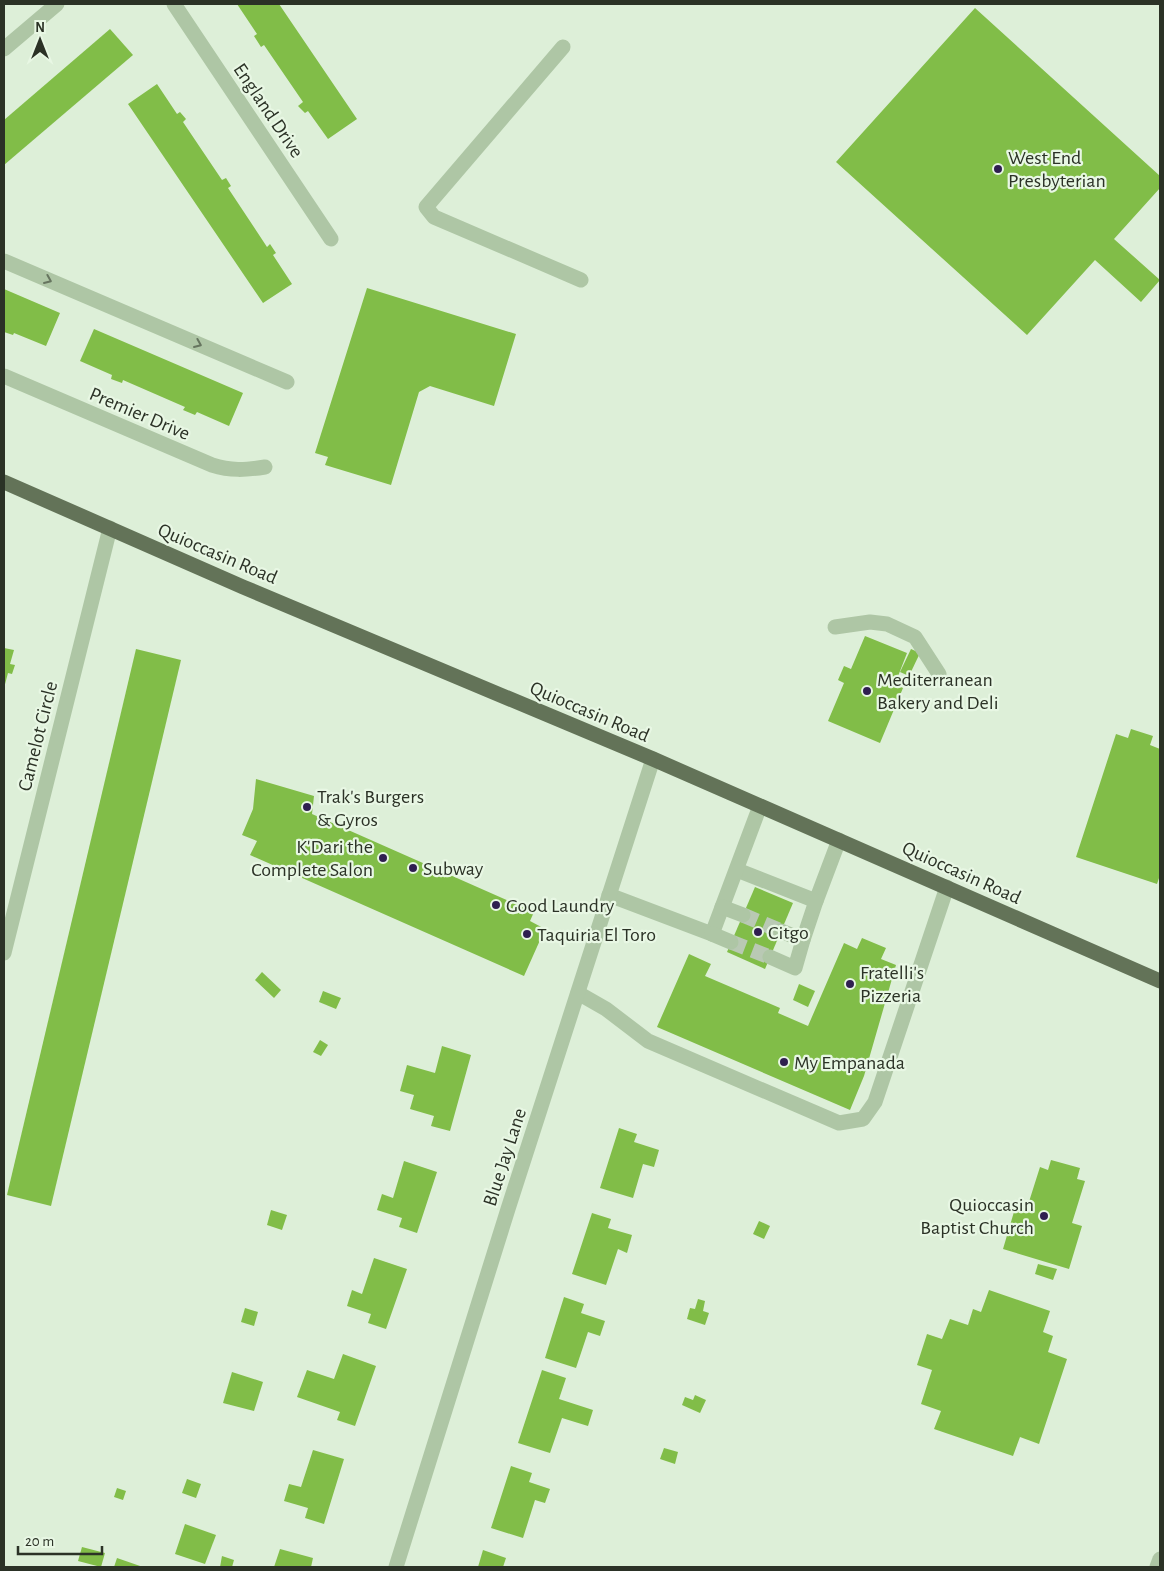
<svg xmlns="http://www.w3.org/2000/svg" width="1164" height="1571" font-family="'Alegreya Sans',sans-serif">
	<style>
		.building { fill: #81bd48 }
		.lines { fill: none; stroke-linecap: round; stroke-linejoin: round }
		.minor-tunnel { stroke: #b9c9b4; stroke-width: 15; stroke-dasharray: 15 8; stroke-linecap: butt }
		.minor { stroke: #aec6a5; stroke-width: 15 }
		.major { stroke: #637358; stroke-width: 15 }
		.oneway { stroke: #66755f }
		.poi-dot { fill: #2f1f50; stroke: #e8f7e4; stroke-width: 2 }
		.labels { text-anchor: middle; stroke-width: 4.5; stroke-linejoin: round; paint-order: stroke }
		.street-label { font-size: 20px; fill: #2b3226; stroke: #e8f7e4 }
		.poi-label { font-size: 20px; fill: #2b3226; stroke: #e8f7e4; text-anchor: start }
	</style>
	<rect width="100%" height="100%" fill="#ddefd8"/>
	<g class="building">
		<polygon points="237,4 279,4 357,119 328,139 308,111 305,113 298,106 303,102 264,45 261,47 254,36 257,34"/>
		<polygon points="975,8 1160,176 1160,188 1114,239 1160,280 1141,302 1095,260 1027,335 836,162"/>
		<polygon points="110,29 133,55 4,165 4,120"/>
		<polygon points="157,84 177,114 180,112 186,119 183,122 222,180 226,178 231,186 228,188 267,247 270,244 276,253 273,255 292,284 263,303 128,104"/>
		<polygon points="367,288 516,334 494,406 430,386 419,392 391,485 325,465 328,457 315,453"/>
		<polygon points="4,289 60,313 46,346 14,333 13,335 4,332"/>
		<polygon points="94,329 243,393 229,426 197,412 195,415 183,410 185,407 123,380 122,383 111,379 112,375 80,361"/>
		<polygon points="865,636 907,653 895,684 903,688 880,743 828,721 844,683 838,680 844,666 851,669"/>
		<polygon points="4,648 14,650 10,664 15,665 12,674 8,673 4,688"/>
		<polygon points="136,649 181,660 51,1206 7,1195"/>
		<polygon points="911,649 920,653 909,676 900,672"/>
		<polygon points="1131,729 1153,736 1150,745 1160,749 1160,875 1157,884 1076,857 1116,734 1128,738"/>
		<polygon points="256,779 314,796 312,814 534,912 530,921 545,929 524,976 250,855 257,841 242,835 253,809"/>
		<polygon points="755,887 793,903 765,969 727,952"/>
		<polygon points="862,938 886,948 881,959 896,965 864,1076 850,1110 657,1027 689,954 711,964 705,976 780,1008 778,1013 808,1026 844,943 857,949"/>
		<polygon points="262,972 281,990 274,998 255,980"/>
		<polygon points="799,984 815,991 808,1007 793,1000"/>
		<polygon points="323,991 341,998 336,1009 319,1002"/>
		<polygon points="320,1040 328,1045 321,1056 313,1052"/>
		<polygon points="442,1046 471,1055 450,1131 431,1126 434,1116 410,1109 414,1095 400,1091 407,1065 435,1073"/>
		<polygon points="619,1128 637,1134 634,1142 659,1150 654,1167 643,1164 633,1198 600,1188"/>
		<polygon points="1051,1160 1080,1168 1077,1179 1085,1181 1072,1223 1082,1226 1069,1269 1003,1249 1016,1205 1027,1208 1040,1167 1048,1170"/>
		<polygon points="404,1161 437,1172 417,1233 399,1227 402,1218 377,1210 382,1194 393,1198"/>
		<polygon points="271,1210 287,1215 282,1230 267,1225"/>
		<polygon points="592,1213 611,1219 608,1228 632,1235 627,1253 618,1249 606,1285 572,1274"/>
		<polygon points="759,1221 770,1226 764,1239 753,1234"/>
		<polygon points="374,1258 407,1269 386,1329 368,1323 371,1314 347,1306 352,1290 362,1294"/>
		<polygon points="1038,1264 1057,1269 1053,1280 1035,1274"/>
		<polygon points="989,1290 1050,1311 1043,1332 1053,1336 1048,1352 1067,1359 1039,1444 1020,1437 1013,1456 934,1429 941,1411 921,1404 932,1370 917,1365 927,1334 942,1339 950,1319 968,1325 973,1309 981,1312"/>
		<polygon points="564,1297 584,1304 581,1313 605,1321 600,1336 588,1332 576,1368 545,1358"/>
		<polygon points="698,1299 705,1301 703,1311 709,1313 705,1325 687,1319 690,1308 695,1309"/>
		<polygon points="245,1308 258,1312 254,1326 241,1322"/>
		<polygon points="343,1354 376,1366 355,1426 337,1420 340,1412 297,1397 307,1370 334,1379"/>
		<polygon points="542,1370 566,1378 559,1399 593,1410 588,1426 562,1418 550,1453 518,1443"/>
		<polygon points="232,1372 263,1382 254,1411 223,1403"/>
		<polygon points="695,1395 706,1400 700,1413 682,1405 685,1397 693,1400"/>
		<polygon points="664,1448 678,1452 675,1464 660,1459"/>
		<polygon points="313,1450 344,1459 324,1524 305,1518 308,1508 284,1501 289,1484 301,1487"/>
		<polygon points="511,1466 532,1473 529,1482 550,1489 545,1503 535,1500 523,1538 491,1528"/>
		<polygon points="187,1479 201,1484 196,1498 182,1493"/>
		<polygon points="117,1488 126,1491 123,1500 114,1497"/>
		<polygon points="185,1524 216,1535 205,1564 175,1554"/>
		<polygon points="82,1547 105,1553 101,1567 78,1561"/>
		<polygon points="280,1549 313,1558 311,1567 274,1567"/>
		<polygon points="483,1550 506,1558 503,1567 478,1567"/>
		<polygon points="222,1556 234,1560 232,1567 220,1567"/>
		<polygon points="117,1558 143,1567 114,1567"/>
	</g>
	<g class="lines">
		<g class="minor-tunnel">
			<polyline points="743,915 781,931"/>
			<polyline points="731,942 770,957"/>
		</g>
		<g class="minor">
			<polyline points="174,4 331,239"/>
			<polyline points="563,47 426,207 434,217 581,280"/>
			<polyline points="4,49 57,4"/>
			<polyline points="4,261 287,382"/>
			<path d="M4,376L212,465C231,471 245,470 265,467"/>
			<polyline points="835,627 870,622 887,624 915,637 939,674"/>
			<polyline points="737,870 816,901 839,840"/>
			<polyline points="609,895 712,934 760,806"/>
			<polyline points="722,907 743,915"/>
			<polyline points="781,931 803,940 816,901"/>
			<polyline points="712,934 731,942"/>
			<polyline points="4,953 110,528"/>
			<polyline points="770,957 795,968 803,940"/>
			<polyline points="578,993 606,1009 648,1041 839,1123 863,1119 875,1102 947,887"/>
			<polyline points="396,1567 508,1209 653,759"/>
			<polyline points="1157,1567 1160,1559"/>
		</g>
		<polyline class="major" points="4,482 243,587 653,759 1160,981"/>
	</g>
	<defs><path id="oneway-chevron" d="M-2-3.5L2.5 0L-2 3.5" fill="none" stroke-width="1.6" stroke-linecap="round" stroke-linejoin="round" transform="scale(1.25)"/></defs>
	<g class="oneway">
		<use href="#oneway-chevron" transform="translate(48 280) rotate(23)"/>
		<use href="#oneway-chevron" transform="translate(198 344) rotate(23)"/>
	</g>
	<g class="poi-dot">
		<circle cx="998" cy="169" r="5"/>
		<circle cx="867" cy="691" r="5"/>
		<circle cx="307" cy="807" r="5"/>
		<circle cx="383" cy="858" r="5"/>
		<circle cx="413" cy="868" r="5"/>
		<circle cx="496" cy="905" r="5"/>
		<circle cx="758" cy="932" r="5"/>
		<circle cx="527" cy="934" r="5"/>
		<circle cx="850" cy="984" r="5"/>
		<circle cx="784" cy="1062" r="5"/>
		<circle cx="1044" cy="1216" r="5"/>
	</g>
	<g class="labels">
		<g class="street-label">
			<text transform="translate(269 110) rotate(56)" y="7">England Drive</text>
			<text transform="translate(140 413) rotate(23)" y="7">Premier Drive</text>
			<text transform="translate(218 553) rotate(23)" y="7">Quioccasin Road</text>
			<text transform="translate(590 711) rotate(23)" y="7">Quioccasin Road</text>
			<text transform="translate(37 736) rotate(-76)" y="7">Camelot Circle</text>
			<text transform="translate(962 872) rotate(24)" y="7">Quioccasin Road</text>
			<text transform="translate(504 1157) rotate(-72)" y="7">Blue Jay Lane</text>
		</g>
		<g class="poi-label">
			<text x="1008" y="164">West End<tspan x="1008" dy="23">Presbyterian</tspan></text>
			<text x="877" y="686">Mediterranean<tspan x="877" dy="23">Bakery and Deli</tspan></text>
			<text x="317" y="803">Trak's Burgers<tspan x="317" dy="23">&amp; Gyros</tspan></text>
			<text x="373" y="853" text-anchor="end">K'Dari the<tspan x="373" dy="23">Complete Salon</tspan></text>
			<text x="423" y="875">Subway</text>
			<text x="506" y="912">Good Laundry</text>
			<text x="768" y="939">Citgo</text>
			<text x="537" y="941">Taquiria El Toro</text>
			<text x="860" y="979">Fratelli's<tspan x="860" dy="23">Pizzeria</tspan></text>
			<text x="794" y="1069">My Empanada</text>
			<text x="1034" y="1211" text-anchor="end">Quioccasin<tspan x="1034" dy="23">Baptist Church</tspan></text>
		</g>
	</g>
	<rect width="1164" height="1571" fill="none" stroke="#2b3226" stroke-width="10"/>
	<g transform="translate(40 40)" stroke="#e8f7e4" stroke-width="4" paint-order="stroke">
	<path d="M0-4L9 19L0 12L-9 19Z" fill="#2b3226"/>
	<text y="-8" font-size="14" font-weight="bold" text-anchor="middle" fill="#2b3226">N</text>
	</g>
	<path d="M18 1546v8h84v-8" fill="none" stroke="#2b3226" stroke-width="2.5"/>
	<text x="25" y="1546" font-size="15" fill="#2b3226" stroke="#e8f7e4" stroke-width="4" paint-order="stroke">20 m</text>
</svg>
